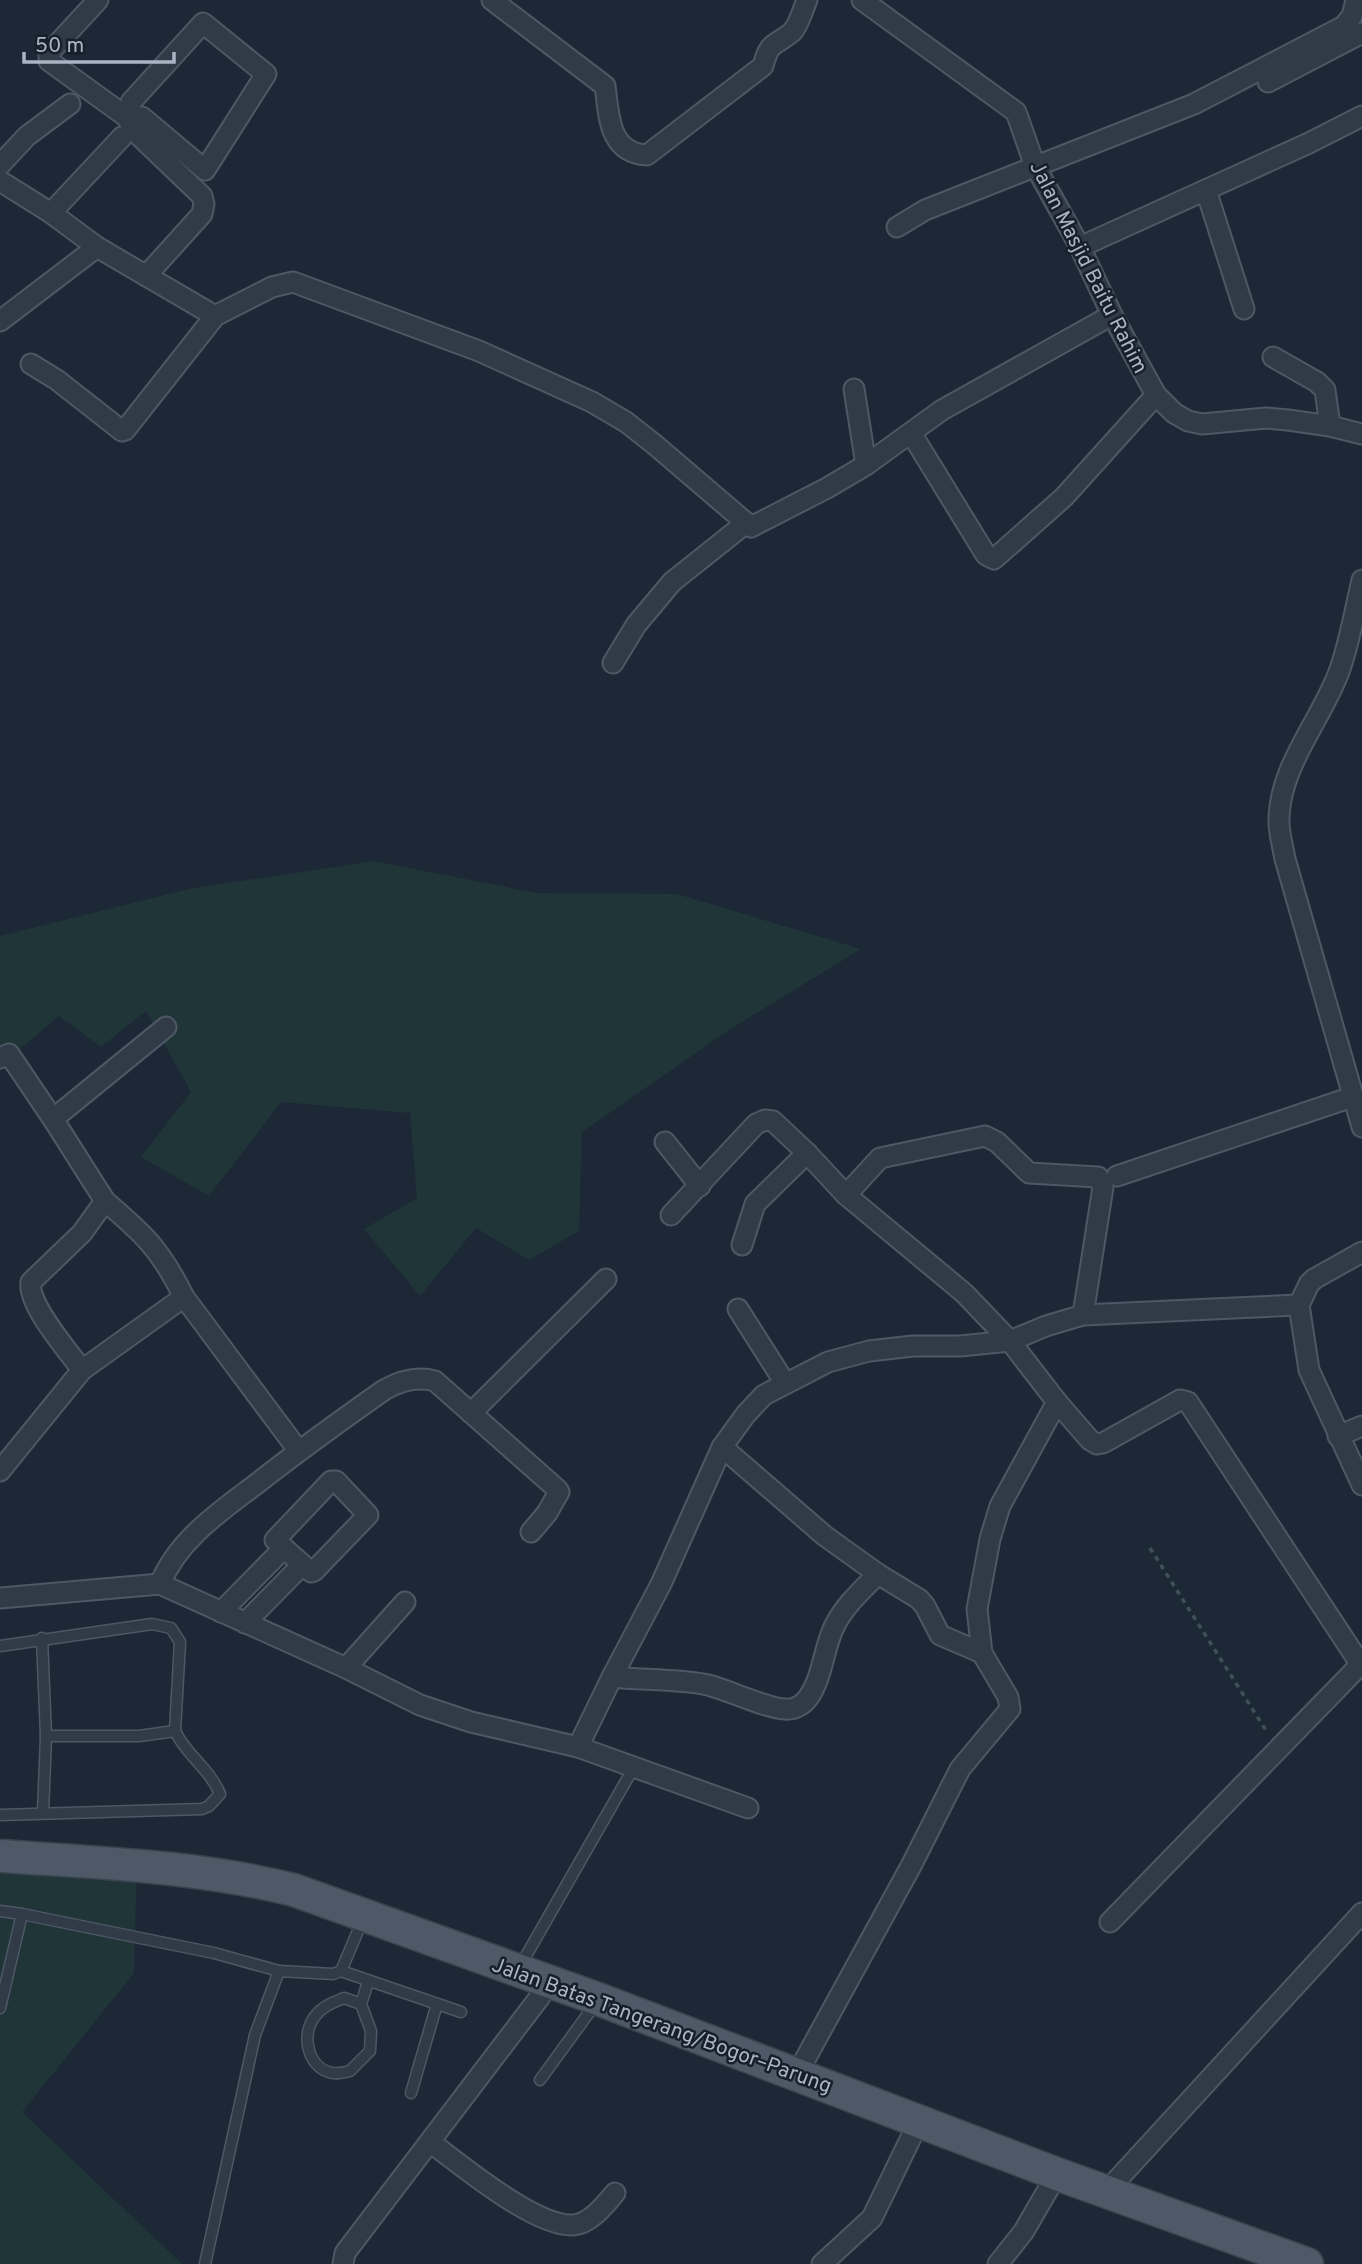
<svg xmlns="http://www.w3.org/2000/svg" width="1362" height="2264" font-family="Overpass,sans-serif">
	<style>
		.green { fill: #1f3537 }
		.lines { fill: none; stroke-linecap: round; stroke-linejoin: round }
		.lane-casing { stroke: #4e5765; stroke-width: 13 }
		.street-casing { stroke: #4e5765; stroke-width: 23 }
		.primary-casing { stroke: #3a4350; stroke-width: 35 }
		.path { stroke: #3d5255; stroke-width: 3.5; stroke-dasharray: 5 5; stroke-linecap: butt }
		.lane { stroke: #313a47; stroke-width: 10 }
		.street { stroke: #313a47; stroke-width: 19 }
		.primary { stroke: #4e5967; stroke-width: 32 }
		.labels { text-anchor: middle; stroke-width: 5; stroke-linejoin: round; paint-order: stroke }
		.street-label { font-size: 21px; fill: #aab4c4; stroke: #171f2b }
	</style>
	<rect width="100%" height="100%" fill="#1d2836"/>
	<g class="green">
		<polygon points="374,861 536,893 677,894 861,949 729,1030 582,1132 579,1231 529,1260 476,1228 420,1296 364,1229 417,1198 410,1113 281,1102 209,1196 141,1157 191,1092 146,1011 101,1047 59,1016 0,1066 0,936 189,889"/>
		<polygon points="0,1853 137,1861 134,1973 22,2112 182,2264 0,2264"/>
	</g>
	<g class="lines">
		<defs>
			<g id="lane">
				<polyline points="42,1638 46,1736 43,1813"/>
				<polyline points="0,1646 152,1624 171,1628 180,1642 175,1731 139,1736 46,1736"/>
				<path d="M0,1815L202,1809L209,1806L220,1794C210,1769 186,1755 175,1731"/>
				<polyline points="0,1911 22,1914 214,1953 279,1971"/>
				<polyline points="519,1968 634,1767"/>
				<polyline points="341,1971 461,2012"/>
				<path d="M361,2004L344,1998C334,2002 323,2006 316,2015C300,2033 307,2069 333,2073C338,2074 345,2072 350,2071L370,2051L371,2031L361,2004L368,1982"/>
				<polyline points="0,2008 22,1914"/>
				<polyline points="540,2080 596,2003"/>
				<polyline points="411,2093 437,2004"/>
				<polyline points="205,2264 255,2035 279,1971 333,1974 341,1971 363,1919"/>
			</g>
			<g id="street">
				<polyline points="98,0 49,53 49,61 128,118 132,129 202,196 204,204 202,214 146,276"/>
				<path d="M492,0L605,86C609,114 608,153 647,155L763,66C770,40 774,47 792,32C799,25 803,9 807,0"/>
				<polyline points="862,0 1016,112 1035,166 1080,247 1112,315 1156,395 1174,413 1188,421 1202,424 1266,418 1288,420 1330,426 1362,434"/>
				<polygon points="203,23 266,74 205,170 142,117 128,118 131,102"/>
				<polyline points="1268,82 1362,33"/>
				<polyline points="0,165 27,136 70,104"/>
				<polyline points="0,181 51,213 97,247 215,316 272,287 293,282 479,351 592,402 626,422 654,444 751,527 827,488 866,465 942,410 1112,315"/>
				<polyline points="1206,190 1244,309"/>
				<polyline points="51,213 122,137"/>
				<polyline points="897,227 925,210 1194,104 1344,26 1352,16 1356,0"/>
				<polyline points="1080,247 1309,143 1362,116"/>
				<polyline points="0,321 97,247"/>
				<polyline points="1273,357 1317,382 1325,390 1330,426"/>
				<polyline points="31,364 57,380 122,431 125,430 215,316"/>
				<polyline points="854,389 866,465"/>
				<polyline points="911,433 986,555 994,559 1064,497 1156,395"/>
				<path d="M1362,580C1355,610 1350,640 1340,669C1323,718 1278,767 1279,822C1279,834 1283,847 1285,859L1362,1127"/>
				<polyline points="613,663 636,625 672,582 746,523"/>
				<polyline points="0,1058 9,1054 53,1119"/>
				<polyline points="665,1142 700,1186"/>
				<polyline points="1117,1176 1352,1097"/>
				<polyline points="846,1195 880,1158 985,1136 997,1142 1029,1173 1098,1177 1103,1187 1083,1315"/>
				<path d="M105,1201C145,1235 160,1249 184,1297L298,1450"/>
				<polyline points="671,1215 756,1124 765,1120 773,1121 807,1153 846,1195 964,1293 1010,1341 1057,1402 1090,1440 1097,1444 1103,1443 1180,1400 1188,1402 1361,1665"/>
				<polyline points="742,1245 755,1204 807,1153"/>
				<polyline points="1362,1252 1314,1279 1309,1284 1299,1305 1309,1370 1362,1485"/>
				<polyline points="738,1309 785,1383"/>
				<path d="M82,1370C68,1351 27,1304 31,1282L82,1233L105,1201L53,1119L166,1027"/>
				<polyline points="471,1413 606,1279"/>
				<polyline points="1338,1436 1362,1426"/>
				<polyline points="722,1447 825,1536 878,1574 919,1599 925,1606 940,1635 982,1653"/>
				<polyline points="0,1471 82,1370 184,1297"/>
				<polygon points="331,1481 336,1481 368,1515 314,1571 311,1572 275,1540"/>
				<path d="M160,1584C178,1540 218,1513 255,1485C297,1452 340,1421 384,1390C400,1381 417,1376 435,1381L557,1489L559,1492L547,1513L531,1532"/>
				<polyline points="0,1598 160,1584 346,1668 420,1705 471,1722 578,1747 748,1808"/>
				<polyline points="221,1612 284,1548"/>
				<polyline points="245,1623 302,1565"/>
				<polyline points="346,1668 405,1602"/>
				<path d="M612,1677C641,1680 682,1679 708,1685C731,1691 765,1708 785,1709C794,1710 803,1705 808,1698C823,1677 823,1650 834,1627C844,1606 862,1590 878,1574"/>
				<polyline points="578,1747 612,1677 661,1584 722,1447 746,1414 764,1395 828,1362 869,1351 913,1346 960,1346 1010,1341 1046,1326 1083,1315 1299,1305"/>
				<polyline points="1110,1922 1362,1663"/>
				<polyline points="797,2074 911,1866 960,1769 1010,1709 1008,1697 982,1653 977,1609 990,1539 1000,1506 1057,1402"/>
				<path d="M430,2142C461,2165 535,2227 573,2225C590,2224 605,2205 615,2193"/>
				<polyline points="1106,2192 1362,1913"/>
				<polyline points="343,2264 345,2253 539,1998 548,1983"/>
				<polyline points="822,2264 872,2218 919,2121"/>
				<polyline points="998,2264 1024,2231 1057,2174"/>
			</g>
			<path id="primary" d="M0,1856C99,1863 198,1866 294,1890L598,1999L1057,2174L1307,2264"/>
		</defs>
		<use href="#lane" class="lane-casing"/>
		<use href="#street" class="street-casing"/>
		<use href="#primary" class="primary-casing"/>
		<polyline class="path" points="1150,1548 1267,1732"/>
		<use href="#lane" class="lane"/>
		<use href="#street" class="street"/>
		<use href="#primary" class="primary"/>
	</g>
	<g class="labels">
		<g class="street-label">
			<text transform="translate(1089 267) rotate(63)" y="7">Jalan Masjid Baitu Rahim</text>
			<text transform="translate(662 2025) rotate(20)" y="7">Jalan Batas Tangerang/Bogor–Parung</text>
		</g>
	</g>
	<path d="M24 52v10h150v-10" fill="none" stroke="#aab4c4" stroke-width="3.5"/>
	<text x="35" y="52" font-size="21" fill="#aab4c4" stroke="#171f2b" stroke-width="5" paint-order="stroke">50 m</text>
</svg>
